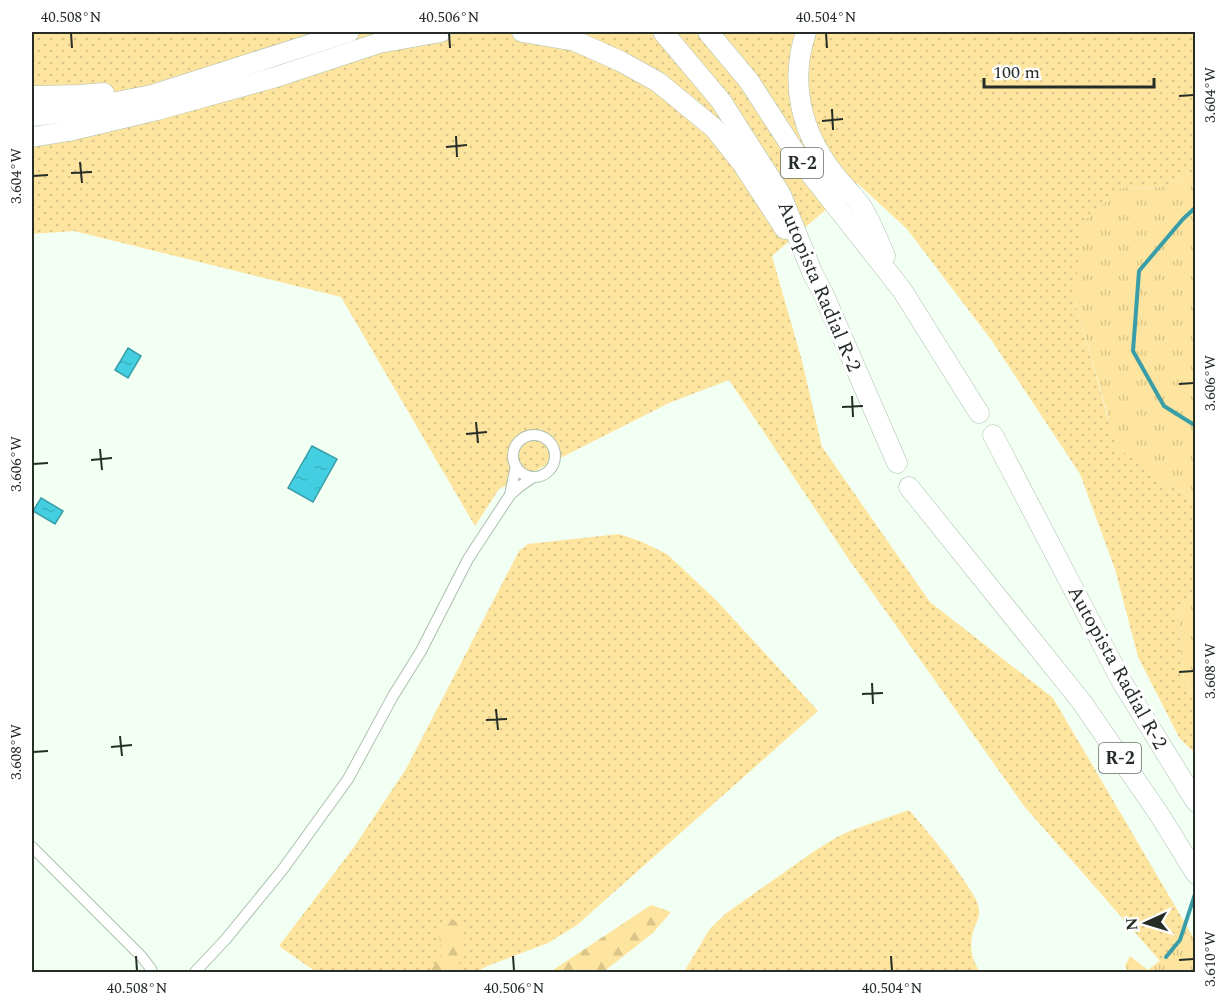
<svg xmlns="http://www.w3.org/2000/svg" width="1227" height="1004" font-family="Spectral,serif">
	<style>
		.grass { fill: url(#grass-dots) }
		.forest { fill: url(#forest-firs) }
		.park { fill: url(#park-tufts) }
		.water { fill: url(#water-ripples); stroke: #3a9ea9; stroke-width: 1.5 }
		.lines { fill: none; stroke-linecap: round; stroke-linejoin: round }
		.stream { stroke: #3a9ea9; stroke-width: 4 }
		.minor-casing { stroke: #aabfad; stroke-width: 12 }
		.motorway-casing { stroke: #aabfad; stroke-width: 21 }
		.minor { stroke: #fff; stroke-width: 10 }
		.motorway { stroke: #fff; stroke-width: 20 }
		.ticks { fill: none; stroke: #252d26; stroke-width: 2 }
		.labels { text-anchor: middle; stroke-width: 6; stroke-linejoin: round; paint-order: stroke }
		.shield { fill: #fff; stroke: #666c67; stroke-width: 1.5 }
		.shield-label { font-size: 18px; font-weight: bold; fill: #252d26 }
		.street-label { font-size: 20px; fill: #252d26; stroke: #fff }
		.neatline { fill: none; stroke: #252d26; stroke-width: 2 }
		.ticks-label { font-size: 15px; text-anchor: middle; fill: #252d26 }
	</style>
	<defs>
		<pattern id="grass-dots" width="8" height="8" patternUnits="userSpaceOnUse" patternTransform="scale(1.5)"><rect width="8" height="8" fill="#fee59f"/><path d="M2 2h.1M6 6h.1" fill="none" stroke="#dac589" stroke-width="1.8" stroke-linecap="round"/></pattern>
		<pattern id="forest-firs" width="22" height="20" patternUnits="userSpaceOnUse" patternTransform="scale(1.5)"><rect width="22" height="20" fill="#fee59f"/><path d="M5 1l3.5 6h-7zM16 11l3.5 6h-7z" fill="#dac589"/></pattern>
		<pattern id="park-tufts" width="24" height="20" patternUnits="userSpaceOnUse" patternTransform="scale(1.5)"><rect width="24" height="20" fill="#fee59f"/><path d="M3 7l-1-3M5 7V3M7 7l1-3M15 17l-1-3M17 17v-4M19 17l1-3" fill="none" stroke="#dac589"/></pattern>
		<pattern id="water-ripples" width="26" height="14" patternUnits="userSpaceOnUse" patternTransform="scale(1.5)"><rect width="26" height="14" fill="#43cfe1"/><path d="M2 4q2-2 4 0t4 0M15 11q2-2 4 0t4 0" fill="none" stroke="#3bb2c1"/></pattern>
	</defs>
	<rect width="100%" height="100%" fill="#f2fff3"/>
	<g class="grass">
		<polygon points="32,32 1195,32 1195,171 1164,187 1121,188 1075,301 1108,418 1163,482 1195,499 1195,588 1177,611 1184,680 1195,699 1195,753 1180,739 1138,657 1115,569 1080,474 992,341 907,229 857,183 772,256 802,361 822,447 930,602 1053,698 1192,935 1160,961 1024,806 850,561 729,380 669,403 499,489 475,526 341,297 74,231 32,234"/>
		<polygon points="619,534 640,541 667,554 716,600 818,711 577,925 548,943 490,965 475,972 316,972 279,946 354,847 406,769 519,551 528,544"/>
		<path d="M909,810C930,834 950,858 967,885C972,893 978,900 979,910C980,919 975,924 973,932C969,947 972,961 980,972H684L709,930L725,914L816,850L837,837L852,830Z"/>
	</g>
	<g class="forest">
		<polygon points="651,905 671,912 653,933 603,972 550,972"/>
		<polygon points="452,919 462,926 465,952 454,972 429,972 442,955 439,934 443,923"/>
	</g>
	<g class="park">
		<polygon points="1195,171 1195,499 1163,482 1117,447 1075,301 1081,224 1121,188 1164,187"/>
		<polygon points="1195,588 1196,699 1195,699 1184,680 1177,611"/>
		<polygon points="1192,935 1195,940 1195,972 1128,972 1125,966 1130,956 1148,970"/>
	</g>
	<g class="water">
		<polygon points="128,348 141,356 128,378 115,370"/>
		<polygon points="312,446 337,459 313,502 288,488"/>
		<polygon points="41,498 63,511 55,524 33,511"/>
	</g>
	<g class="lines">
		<g class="stream">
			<polyline points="1196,207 1183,219 1139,271 1133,351 1164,406 1196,426"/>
			<polyline points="1166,957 1180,940 1196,891"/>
		</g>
		<defs>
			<g id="minor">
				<circle cx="534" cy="456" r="21"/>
				<polyline points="516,466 510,495 519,487 533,477"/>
				<polyline points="32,847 142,957 151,969 152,972"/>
				<polyline points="195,972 226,939 283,869 348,779 393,696 421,651 468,559 510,495"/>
			</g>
			<g id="motorway">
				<polyline points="522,32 575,41 620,61 658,82 714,128 742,163 785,229"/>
				<polyline points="663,32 721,101 781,195 812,272 823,293 897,463"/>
				<polyline points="708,32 749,81 802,163 902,290 979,413"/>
				<path d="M806,32C789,83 801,132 834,174C842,185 853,194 861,206C870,219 878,240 885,256"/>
				<polyline points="32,96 79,95 104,93"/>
				<polyline points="32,116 65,112 152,95 349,32"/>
				<polyline points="32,137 69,131 157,110 276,77 379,43 441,32"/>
				<polyline points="993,435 1122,682 1196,802"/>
				<polyline points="909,487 1081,701 1159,814 1196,874"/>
			</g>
		</defs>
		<use href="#minor" class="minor-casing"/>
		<use href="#motorway" class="motorway-casing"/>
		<use href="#minor" class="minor"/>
		<use href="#motorway" class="motorway"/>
	</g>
	<path class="ticks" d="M71,33L72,48M449,33L450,48M826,33L827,48M1179,96L1194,95M832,109L833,130M822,121L843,119M456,136L457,157M446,147L467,145M80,162L82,183M71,173L92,172M33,176L48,175M1179,384L1194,383M852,396L853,417M842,407L863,406M476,422L478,443M466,434L487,432M100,449L102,470M91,460L112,458M33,464L48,463M1179,672L1194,671M872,683L873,704M862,694L883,693M496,709L498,730M486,720L507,719M120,736L122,756M111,747L132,745M33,752L48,751M136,956L137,971M513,956L514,971M891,956L892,971M1179,960L1194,959"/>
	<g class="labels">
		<g class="shield">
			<rect x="781" y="148" width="42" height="30" rx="4.5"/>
			<rect x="1099" y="743" width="42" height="30" rx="4.5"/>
		</g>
		<g class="shield-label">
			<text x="802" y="169">R-2</text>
			<text x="1120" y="764">R-2</text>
		</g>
		<g class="street-label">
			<text transform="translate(820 286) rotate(67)" y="7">Autopista Radial R-2</text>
			<text transform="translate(1118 667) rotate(61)" y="7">Autopista Radial R-2</text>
		</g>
	</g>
	<rect width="1227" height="1004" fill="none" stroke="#ffffff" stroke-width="66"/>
	<g transform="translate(1146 923) rotate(266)" stroke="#ffffff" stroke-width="4.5" paint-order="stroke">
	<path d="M0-4.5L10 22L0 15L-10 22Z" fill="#252d26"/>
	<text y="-9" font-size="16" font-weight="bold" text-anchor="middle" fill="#252d26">N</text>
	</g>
	<path d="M984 78v9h170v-9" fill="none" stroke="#252d26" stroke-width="3"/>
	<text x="993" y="78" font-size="18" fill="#252d26" stroke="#ffffff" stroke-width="4.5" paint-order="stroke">100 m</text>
	<rect x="33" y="33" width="1161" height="938" class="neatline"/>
	<g class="ticks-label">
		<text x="71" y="22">40.508°N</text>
		<text x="449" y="22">40.506°N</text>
		<text x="826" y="22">40.504°N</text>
		<text transform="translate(1210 95) rotate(-90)" y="5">3.604°W</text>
		<text transform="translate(16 176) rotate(-90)" y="5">3.604°W</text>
		<text transform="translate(1210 383) rotate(-90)" y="5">3.606°W</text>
		<text transform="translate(16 464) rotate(-90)" y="5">3.606°W</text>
		<text transform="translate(1210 671) rotate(-90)" y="5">3.608°W</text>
		<text transform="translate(16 752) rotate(-90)" y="5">3.608°W</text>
		<text transform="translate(1210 959) rotate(-90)" y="5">3.610°W</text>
		<text x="137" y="993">40.508°N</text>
		<text x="514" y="993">40.506°N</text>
		<text x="892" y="993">40.504°N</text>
	</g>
</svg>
